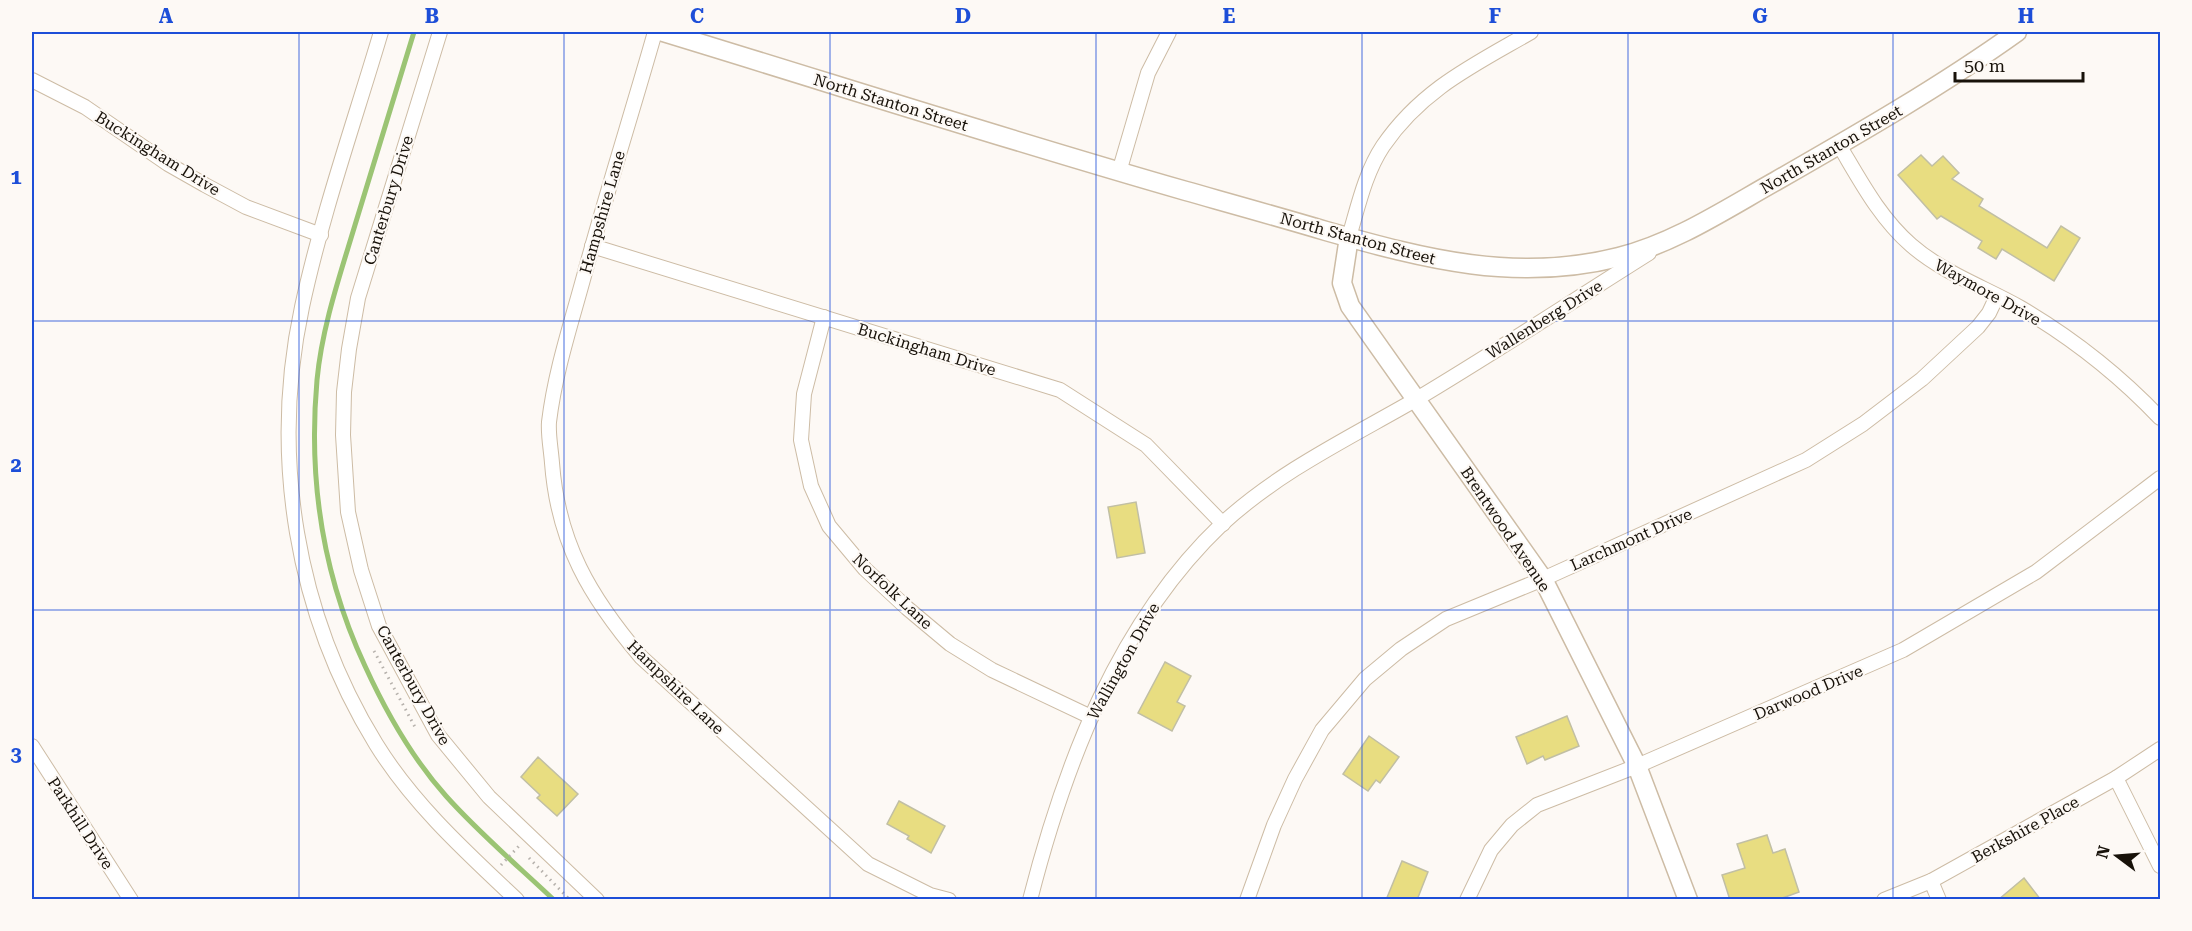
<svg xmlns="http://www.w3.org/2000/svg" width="2192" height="931" font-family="'Roboto Serif',serif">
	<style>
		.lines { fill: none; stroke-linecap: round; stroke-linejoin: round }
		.stream { stroke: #9bc474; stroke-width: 5 }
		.building { fill: #e8dd81; stroke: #c1bfa4; stroke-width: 1.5 }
		.minor-casing { stroke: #cdbca5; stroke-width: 16 }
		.tertiary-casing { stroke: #cdbca5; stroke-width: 21 }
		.path { stroke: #b6b1ac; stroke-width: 3; stroke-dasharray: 1.5 4.5; stroke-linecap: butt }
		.minor { stroke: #fff; stroke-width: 14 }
		.tertiary { stroke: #fff; stroke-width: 18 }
		.grid { fill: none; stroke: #1d4ed8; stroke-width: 1.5; stroke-opacity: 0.55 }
		.labels { text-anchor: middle; stroke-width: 4.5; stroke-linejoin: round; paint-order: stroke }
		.street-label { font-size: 16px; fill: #18120a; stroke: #fdf9f5 }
		.neatline { fill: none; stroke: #1d4ed8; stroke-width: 2 }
		.grid-label { font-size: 20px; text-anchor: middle; font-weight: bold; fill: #1d4ed8 }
	</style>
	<rect width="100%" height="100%" fill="#fdf9f5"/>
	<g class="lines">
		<path class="stream" d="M414,32C394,96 375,161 355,225C340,275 322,327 317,380C308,480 322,574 365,666C386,712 412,758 446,796C479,833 518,866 554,900"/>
	</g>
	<g class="building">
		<polygon points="1921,155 1932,166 1943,156 1959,173 1952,179 1983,199 1979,206 2047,248 2061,226 2080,238 2054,281 2002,249 1996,259 1978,248 1982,241 1941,216 1937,219 1898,175"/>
		<polygon points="1136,502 1145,553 1117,558 1108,507"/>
		<polygon points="1165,662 1191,676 1177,702 1185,706 1172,731 1138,713"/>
		<polygon points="1567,716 1579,746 1545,760 1543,756 1527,764 1516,737"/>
		<polygon points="1369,736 1399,757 1380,783 1376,780 1368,791 1343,774"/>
		<polygon points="538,757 578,794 557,816 537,798 540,795 521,777"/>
		<polygon points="899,801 945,826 931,853 907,839 909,836 887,824"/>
		<polygon points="1767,835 1773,853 1785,849 1799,892 1777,900 1730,900 1722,875 1745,868 1737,844"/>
		<polygon points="1402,861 1428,872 1417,900 1386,900"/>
		<polygon points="2024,878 2041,900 1998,900"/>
	</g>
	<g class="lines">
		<defs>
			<g id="minor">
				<path d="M381,32C354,123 322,214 302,307C270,456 296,614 376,744C413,804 466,852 517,900"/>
				<polyline points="440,32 358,298 349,349 344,392 343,435 348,512 361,570 379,626 438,735 489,797 597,900"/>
				<path d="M655,32C632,113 606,194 584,276C571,324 555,372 549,422C548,435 551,449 552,463C558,543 590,597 641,657L868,864L930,895L949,900"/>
				<polyline points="32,80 85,107 168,164 205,185 246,207 321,235"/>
				<path d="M1839,145C1860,180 1879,217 1911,245C1943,273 1984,287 2021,308C2072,338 2120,376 2160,418"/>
				<polyline points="1119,172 1148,73 1169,32"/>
				<path d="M1349,237C1358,207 1365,173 1383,146C1422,89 1474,65 1531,32"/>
				<polyline points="592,246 1060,390 1146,445 1223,524"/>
				<polyline points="824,317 804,394 801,440 811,486 829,526 865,569 907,608 950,644 992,670 1091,717"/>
				<polyline points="32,746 131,900"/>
				<polyline points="2116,778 2160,866"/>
				<polyline points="1931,881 1939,900"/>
				<path d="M1030,900C1065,763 1118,623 1222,524C1278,472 1349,438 1415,400C1494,353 1571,302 1649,253"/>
				<polyline points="1247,900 1274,825 1295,779 1322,730 1365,679 1401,649 1446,619 1543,579 1806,460 1863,424 1922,379 1978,327 1989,313 1997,296"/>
				<polyline points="1467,900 1491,850 1512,825 1537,805 1637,766 1903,650 2036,572 2160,478"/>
				<polyline points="1884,900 1931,881 2116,778 2160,749"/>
			</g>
			<g id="tertiary">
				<path d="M663,32C837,85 1011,141 1186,191C1232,204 1279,217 1326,231C1425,259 1516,283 1619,257C1675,243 1726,209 1776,181C1858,134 1940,87 2017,32"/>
				<polyline points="1349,237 1342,283 1350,306 1543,579 1637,766 1688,900"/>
			</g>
		</defs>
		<use href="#minor" class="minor-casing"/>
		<use href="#tertiary" class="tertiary-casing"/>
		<g class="path">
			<polyline points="374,651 415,727"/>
			<polyline points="529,858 570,900"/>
			<polyline points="501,865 519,846"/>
		</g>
		<use href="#minor" class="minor"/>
		<use href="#tertiary" class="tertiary"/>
	</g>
	<path class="grid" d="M299,32V900M564,32V900M830,32V900M1096,32V900M1362,32V900M1628,32V900M1893,32V900M32,321H2160M32,610H2160"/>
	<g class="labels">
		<g class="street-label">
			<text transform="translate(891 102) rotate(17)" y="6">North Stanton Street</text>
			<text transform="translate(1831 149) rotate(-30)" y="6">North Stanton Street</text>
			<text transform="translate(158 153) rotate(32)" y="6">Buckingham Drive</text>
			<text transform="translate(388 200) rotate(-73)" y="6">Canterbury Drive</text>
			<text transform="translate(602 212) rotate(-74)" y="6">Hampshire Lane</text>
			<text transform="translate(1358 238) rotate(15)" y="6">North Stanton Street</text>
			<text transform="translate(1988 292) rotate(29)" y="6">Waymore Drive</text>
			<text transform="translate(1544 319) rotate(-32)" y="6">Wallenberg Drive</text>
			<text transform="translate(927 349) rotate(17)" y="6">Buckingham Drive</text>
			<text transform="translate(1506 529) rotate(56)" y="6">Brentwood Avenue</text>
			<text transform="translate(1631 539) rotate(-24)" y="6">Larchmont Drive</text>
			<text transform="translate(893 591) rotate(43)" y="6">Norfolk Lane</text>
			<text transform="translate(1123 661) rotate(-61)" y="6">Wallington Drive</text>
			<text transform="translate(414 685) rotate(61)" y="6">Canterbury Drive</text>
			<text transform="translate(676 687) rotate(44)" y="6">Hampshire Lane</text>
			<text transform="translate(1808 692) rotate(-23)" y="6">Darwood Drive</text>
			<text transform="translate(81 823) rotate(57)" y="6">Parkhill Drive</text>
			<text transform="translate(2025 829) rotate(-29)" y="6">Berkshire Place</text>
		</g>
	</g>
	<rect width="2192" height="931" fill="none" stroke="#fdf9f5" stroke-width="66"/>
	<g transform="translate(2117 856) rotate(286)" stroke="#fdf9f5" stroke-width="4.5" paint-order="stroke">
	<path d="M0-4.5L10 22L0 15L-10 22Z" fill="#18120a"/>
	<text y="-9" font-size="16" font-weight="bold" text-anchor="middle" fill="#18120a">N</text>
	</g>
	<path d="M1955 72v9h128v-9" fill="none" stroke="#18120a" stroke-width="3"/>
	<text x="1964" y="72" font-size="18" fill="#18120a" stroke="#fdf9f5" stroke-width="4.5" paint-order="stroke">50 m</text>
	<rect x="33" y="33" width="2126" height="865" class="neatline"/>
	<g class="grid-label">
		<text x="166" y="23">A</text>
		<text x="432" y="23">B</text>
		<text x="697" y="23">C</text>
		<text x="963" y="23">D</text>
		<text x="1229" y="23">E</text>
		<text x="1495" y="23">F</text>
		<text x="1760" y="23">G</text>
		<text x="2026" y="23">H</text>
		<text x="16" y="184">1</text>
		<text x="16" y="472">2</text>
		<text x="16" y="761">3</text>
	</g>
</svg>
